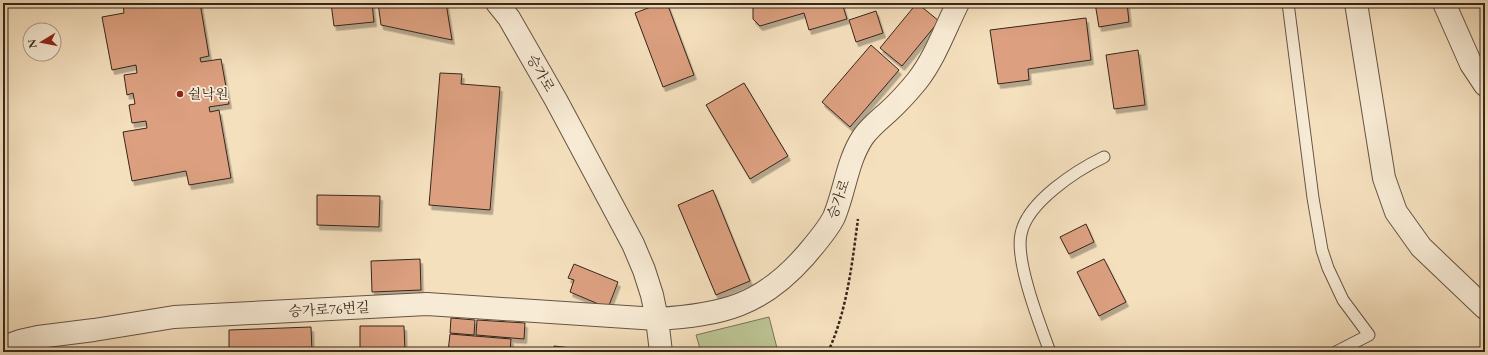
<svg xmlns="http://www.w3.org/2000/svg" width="1488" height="355" font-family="'EB Garamond','Noto Serif KR',serif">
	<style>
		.green { fill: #bbc292; stroke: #787456 }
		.building { fill: #dca080; stroke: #36261b; filter: url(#shadow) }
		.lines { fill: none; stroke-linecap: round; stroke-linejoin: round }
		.service-casing { stroke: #665444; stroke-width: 13 }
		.minor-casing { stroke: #665444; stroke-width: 24 }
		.path { stroke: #36261b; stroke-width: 2.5; stroke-dasharray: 3 2; stroke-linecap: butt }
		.service { stroke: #f8ebd5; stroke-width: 11 }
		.minor { stroke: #f8ebd5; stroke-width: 22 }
		.poi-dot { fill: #8f2418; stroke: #f8ebd5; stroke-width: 1.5 }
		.labels { text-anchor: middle; stroke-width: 3.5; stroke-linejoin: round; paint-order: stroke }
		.street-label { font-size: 14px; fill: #36261b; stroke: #f8ebd5 }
		.poi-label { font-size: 14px; fill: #36261b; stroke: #f8ebd5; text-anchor: start }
	</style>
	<defs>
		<filter id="shadow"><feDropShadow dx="2.5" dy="4.5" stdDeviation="0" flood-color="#0004"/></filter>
	</defs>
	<rect width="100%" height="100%" fill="#f5e0be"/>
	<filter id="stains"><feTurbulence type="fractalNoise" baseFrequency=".005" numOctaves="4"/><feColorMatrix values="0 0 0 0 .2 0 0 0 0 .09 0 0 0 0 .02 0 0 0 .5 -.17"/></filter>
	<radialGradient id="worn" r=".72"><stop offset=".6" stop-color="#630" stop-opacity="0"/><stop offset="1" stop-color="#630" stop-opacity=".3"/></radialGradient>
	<polygon class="green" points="769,317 778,352 701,352 696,335"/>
	<g class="building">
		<polygon points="123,3 150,3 151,7 155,6 155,3 200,3 209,56 200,58 201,62 221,59 229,104 209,107 210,112 219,110 231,178 189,185 186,171 132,181 123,132 147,128 146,121 132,123 129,105 135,104 133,93 127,95 124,75 137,73 136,65 112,70 102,17 124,13"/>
		<polygon points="331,3 372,3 374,22 334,26"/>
		<polygon points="378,3 446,3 452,40 381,25"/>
		<polygon points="661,3 667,3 694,75 663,87 635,13"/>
		<polygon points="753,3 842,3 847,19 809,30 804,13 760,26 753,19"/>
		<polygon points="917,3 939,21 902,66 880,48"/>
		<polygon points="1095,3 1127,3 1129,22 1099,27"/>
		<polygon points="876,11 883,33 856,42 849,20"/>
		<polygon points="1086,18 1091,60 1028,69 1029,80 998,84 990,30"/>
		<polygon points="871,45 899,70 850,127 822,102"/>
		<polygon points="1138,50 1145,105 1114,109 1106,55"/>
		<polygon points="440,73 462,74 461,84 500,87 490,210 429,205"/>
		<polygon points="744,83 788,156 750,179 706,105"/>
		<polygon points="713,190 750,281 716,295 678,205"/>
		<polygon points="317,195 380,196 379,227 317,225"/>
		<polygon points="1086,224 1094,242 1069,254 1060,237"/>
		<polygon points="420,259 421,290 372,292 371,261"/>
		<polygon points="1104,259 1126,302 1099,316 1077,272"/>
		<polygon points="574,264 618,282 608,308 570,292 574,280 568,278"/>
		<polygon points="451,318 475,320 474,335 450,333"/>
		<polygon points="477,320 525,323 524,339 476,335"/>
		<polygon points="360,326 404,326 405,352 360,352"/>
		<polygon points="311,327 312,352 229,352 229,330"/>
		<polygon points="450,334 511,339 510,352 448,352"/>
		<polygon points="554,346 609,352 553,352"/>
	</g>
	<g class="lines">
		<defs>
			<g id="service">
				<polyline points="1288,3 1313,198 1322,250 1328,268 1343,300 1369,335 1336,352"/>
				<path d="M1050,352C1040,325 1015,261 1021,234C1027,202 1077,170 1104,157"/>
			</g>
			<g id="minor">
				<polyline points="497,3 509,18 556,100 633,244 644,270 652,295 657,319 661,352"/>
				<polyline points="1356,3 1384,178 1396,212 1421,247 1485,308"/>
				<polyline points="1444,3 1471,64 1485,85"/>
				<path d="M3,347L20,341L38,337L94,330L174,317L427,304L657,319C722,315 761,306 805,256C815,244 827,231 834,217C845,191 847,161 863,137C870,127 879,120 888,112C899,102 908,92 917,81C935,58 945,29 958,3"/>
			</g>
		</defs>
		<use href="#service" class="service-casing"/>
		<use href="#minor" class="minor-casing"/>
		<path class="path" d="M828,352C847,311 852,264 858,219"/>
		<use href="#service" class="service"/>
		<use href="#minor" class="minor"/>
	</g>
	<circle class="poi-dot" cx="180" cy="94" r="4"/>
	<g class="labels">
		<g class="street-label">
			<text transform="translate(541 73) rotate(60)" y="5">승가로</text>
			<text transform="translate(838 199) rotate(-70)" y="5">승가로</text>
			<text transform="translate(329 309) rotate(-3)" y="5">승가로76번길</text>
		</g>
		<g class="poi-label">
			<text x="188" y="99">쉴낙원</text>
		</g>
	</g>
	<rect width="1488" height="355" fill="none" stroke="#f5e0be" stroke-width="16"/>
	<rect x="4" y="4" width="1480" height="347" fill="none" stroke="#36261b" stroke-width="2"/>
	<rect x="8" y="8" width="1472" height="339" fill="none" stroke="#36261b"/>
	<g transform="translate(42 42) rotate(260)"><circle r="19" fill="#f8ebd5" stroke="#aa9c8b"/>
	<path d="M0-3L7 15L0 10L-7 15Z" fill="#8f2418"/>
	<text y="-6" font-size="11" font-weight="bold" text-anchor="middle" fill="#36261b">N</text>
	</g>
	<rect width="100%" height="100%" filter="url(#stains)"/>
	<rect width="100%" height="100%" fill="url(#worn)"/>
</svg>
